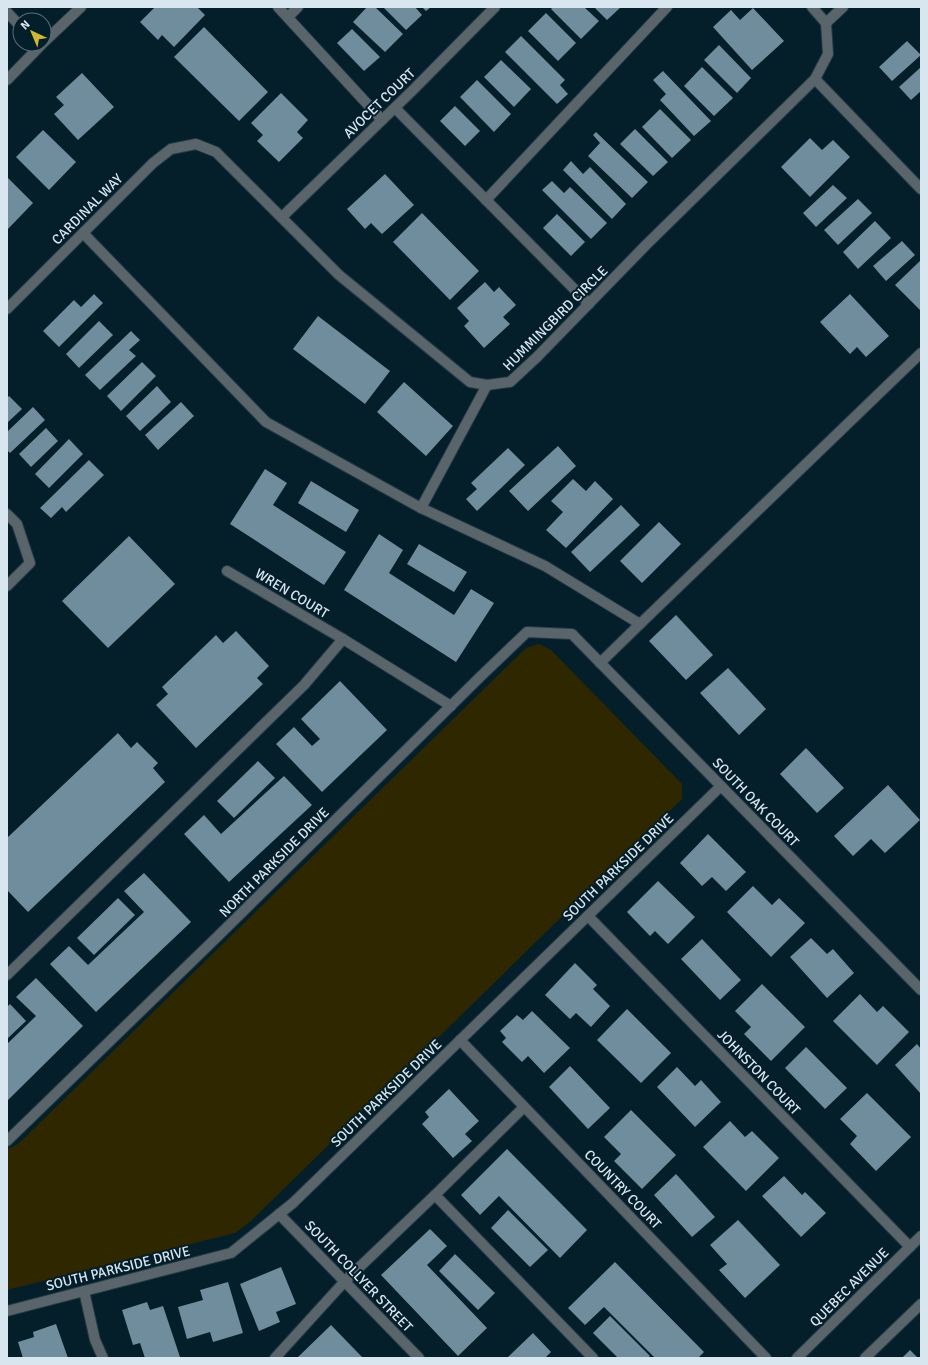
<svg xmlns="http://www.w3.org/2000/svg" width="928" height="1365" font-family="Signika,sans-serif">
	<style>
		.green { fill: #2f2700 }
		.building { fill: #708d9d }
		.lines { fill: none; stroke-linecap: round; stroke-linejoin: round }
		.minor-casing { stroke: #223a46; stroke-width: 12 }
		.minor { stroke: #59656b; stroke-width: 10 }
		.labels { text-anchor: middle; stroke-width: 4; stroke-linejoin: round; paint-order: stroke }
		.street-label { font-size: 14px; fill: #d7e6ef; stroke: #041e2a }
	</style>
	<rect width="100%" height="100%" fill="#041e2a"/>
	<polygon class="green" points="539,644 551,650 682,784 682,799 251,1221 235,1233 7,1290 7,1149 18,1144 526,648"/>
	<g class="building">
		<polygon points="155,7 197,7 205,15 174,47 162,35 158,40 140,22"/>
		<polygon points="367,7 375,7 403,34 385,52 353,22"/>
		<polygon points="383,7 415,7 422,15 406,30"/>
		<polygon points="422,7 431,7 426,11"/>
		<polygon points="553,7 584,7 599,21 581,39 551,9"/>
		<polygon points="594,7 621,7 607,20"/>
		<polygon points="753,8 784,41 752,70 713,27 731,10 740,20"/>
		<polygon points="546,13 576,43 558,61 528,31"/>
		<polygon points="204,27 268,92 239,121 174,57"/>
		<polygon points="352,29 380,57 364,71 337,43"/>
		<polygon points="521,36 565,80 560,85 568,94 557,104 505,52"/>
		<polygon points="907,41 921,55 892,81 879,67"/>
		<polygon points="719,45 751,78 737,93 704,60"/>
		<polygon points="501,60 531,89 514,107 484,77"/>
		<polygon points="702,67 733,98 714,116 684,86"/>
		<polygon points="921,67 921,91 911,100 899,87"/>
		<polygon points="663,71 711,121 694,136 660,100 666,94 653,80"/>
		<polygon points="82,73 114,107 78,140 54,114 64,105 56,97"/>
		<polygon points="477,80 511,114 494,132 460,97"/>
		<polygon points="281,93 308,120 297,132 303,138 279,162 257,141 263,135 251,123"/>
		<polygon points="455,106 480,131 465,146 440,121"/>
		<polygon points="660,109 691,140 672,158 642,127"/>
		<polygon points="635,129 668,162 653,176 620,144"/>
		<polygon points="43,130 76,162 49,190 16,157"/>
		<polygon points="596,132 648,182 632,198 588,156 600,143 593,135"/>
		<polygon points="810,138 822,150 833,140 850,157 810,197 781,167"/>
		<polygon points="571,161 583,174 590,167 626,204 612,219 563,170"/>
		<polygon points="385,174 414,205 382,234 371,223 365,229 347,209"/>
		<polygon points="7,177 33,203 7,230"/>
		<polygon points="552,181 564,193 570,187 607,223 591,239 542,190"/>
		<polygon points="833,185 847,198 816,227 803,213"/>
		<polygon points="858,199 872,213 838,245 824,230"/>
		<polygon points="422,213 479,271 450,300 393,242"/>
		<polygon points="557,214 585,242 571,256 543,228"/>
		<polygon points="875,221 891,238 858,269 843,252"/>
		<polygon points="902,241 915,255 886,281 873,266"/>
		<polygon points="921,260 921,311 895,285"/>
		<polygon points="485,282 494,292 499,287 516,305 503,317 510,324 484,348 464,326 469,321 457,308"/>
		<polygon points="94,294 103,303 59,347 43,331 74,300 81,307"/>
		<polygon points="850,294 889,336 866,357 857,347 850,354 820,322"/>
		<polygon points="318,316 390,371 365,404 293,349"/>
		<polygon points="99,321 113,335 79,368 66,354"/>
		<polygon points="131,331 140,340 129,350 136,356 100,390 85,375"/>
		<polygon points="142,362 156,376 121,411 107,396"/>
		<polygon points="404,382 453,426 426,456 377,412"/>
		<polygon points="157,386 171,402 140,431 126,416"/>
		<polygon points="9,396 22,409 7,423 7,398"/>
		<polygon points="181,402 194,416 158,450 145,435"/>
		<polygon points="33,407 45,420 10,453 7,450 7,432"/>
		<polygon points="46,428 58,441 31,467 19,454"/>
		<polygon points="69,439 83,454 49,488 35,474"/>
		<polygon points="558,446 576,466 528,511 509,491"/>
		<polygon points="508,448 525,465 477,511 466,499 477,489 471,483"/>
		<polygon points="89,460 104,475 66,512 62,507 51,518 40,508"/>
		<polygon points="265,469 287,483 273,505 346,552 324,585 230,524"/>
		<polygon points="573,479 586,491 595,481 613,499 566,548 546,530 563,512 551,501"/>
		<polygon points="311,481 359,510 346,532 298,503"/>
		<polygon points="621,505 640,525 590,572 571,552"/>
		<polygon points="659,522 681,544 642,583 620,561"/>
		<polygon points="379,534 403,550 389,573 454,615 471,589 494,603 456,662 344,590"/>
		<polygon points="129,536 175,584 108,648 62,601"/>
		<polygon points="419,544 467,572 454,592 407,564"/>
		<polygon points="676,615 713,655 686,680 649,641"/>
		<polygon points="236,631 269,666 257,678 263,684 196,748 156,705 168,694 162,687 216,635 223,643"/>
		<polygon points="728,668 766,709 739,735 700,693"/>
		<polygon points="340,681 387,730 322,792 276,744 294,727 312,746 320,739 301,719"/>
		<polygon points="118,733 131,748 137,742 158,763 153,768 165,782 28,912 7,890 7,838"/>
		<polygon points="806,748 844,788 817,813 780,774"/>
		<polygon points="258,761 275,778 234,818 217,801"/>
		<polygon points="284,776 312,805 229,882 184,834 204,815 221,834"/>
		<polygon points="888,785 920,820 885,853 871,839 853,856 834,836"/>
		<polygon points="708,834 746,872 726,891 712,877 702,886 680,863"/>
		<polygon points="144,873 191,922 96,1012 50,964 69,946 88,965 144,912 124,891"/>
		<polygon points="658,881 695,917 668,944 655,931 650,936 627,912"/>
		<polygon points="753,886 772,905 779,898 805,923 771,957 727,912"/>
		<polygon points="118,898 135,915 94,955 77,938"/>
		<polygon points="811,938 827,954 833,949 854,973 827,998 790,957"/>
		<polygon points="702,939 741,980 720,1000 681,959"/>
		<polygon points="575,963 597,985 593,989 610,1006 591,1027 576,1013 570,1019 545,995"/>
		<polygon points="36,978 83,1026 7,1101 7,1044 36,1016 16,997"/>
		<polygon points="762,984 805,1027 771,1061 744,1034 751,1027 735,1011"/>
		<polygon points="860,994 877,1012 883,1006 909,1032 877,1065 833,1021"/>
		<polygon points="10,1004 26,1021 7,1039 7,1007"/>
		<polygon points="627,1009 671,1053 641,1083 597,1040"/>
		<polygon points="532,1011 570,1048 544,1073 528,1056 522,1062 502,1042 506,1038 500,1031 517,1015 523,1020"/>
		<polygon points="917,1044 921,1049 921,1094 895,1065"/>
		<polygon points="806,1047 847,1088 825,1109 785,1068"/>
		<polygon points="570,1066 610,1108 588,1129 549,1087"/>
		<polygon points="677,1067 695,1086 701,1080 721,1102 695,1127 657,1087"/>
		<polygon points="449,1089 479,1121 465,1134 472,1141 453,1158 422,1124 429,1117 425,1112"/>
		<polygon points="867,1093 911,1137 876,1171 850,1144 857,1136 840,1119"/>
		<polygon points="631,1110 676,1155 642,1189 614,1161 621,1154 604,1137"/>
		<polygon points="730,1121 745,1137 752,1131 779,1158 746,1191 703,1147"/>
		<polygon points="507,1149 587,1230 560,1258 499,1196 480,1215 461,1195"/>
		<polygon points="676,1174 715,1217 692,1237 654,1195"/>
		<polygon points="784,1176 802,1195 805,1192 826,1213 801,1237 762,1196"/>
		<polygon points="508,1210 548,1250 530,1267 491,1228"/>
		<polygon points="738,1220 780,1265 745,1298 719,1270 727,1264 710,1245"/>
		<polygon points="430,1229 447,1246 427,1265 487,1328 458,1356 381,1275"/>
		<polygon points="455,1254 495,1293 478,1310 439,1271"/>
		<polygon points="615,1262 704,1352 698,1358 655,1358 604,1307 585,1325 568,1308"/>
		<polygon points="281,1267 296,1304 276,1312 280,1322 259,1331 240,1284"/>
		<polygon points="228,1282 243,1333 213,1342 210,1332 187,1339 178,1307 203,1300 200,1290"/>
		<polygon points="147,1302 150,1310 163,1306 180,1357 177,1358 145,1358 140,1343 133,1345 122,1310"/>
		<polygon points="610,1316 650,1356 648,1358 618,1358 593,1333"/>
		<polygon points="56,1324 68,1358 23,1358 18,1342 34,1337 33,1332"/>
		<polygon points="331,1325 363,1358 297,1358"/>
		<polygon points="533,1333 551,1352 545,1358 507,1358"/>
		<polygon points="910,1350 918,1358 902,1358"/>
	</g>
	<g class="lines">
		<defs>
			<g id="minor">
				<polyline points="278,7 382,120"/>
				<polyline points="7,12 20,26"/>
				<polyline points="288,17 298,7"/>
				<polyline points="826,23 843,7"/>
				<polyline points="44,42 81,7"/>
				<polyline points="815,79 921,189"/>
				<polyline points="7,80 42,44"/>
				<polyline points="395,108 589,304"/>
				<polyline points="486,200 667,7"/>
				<polyline points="282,217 412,91 495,7"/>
				<polyline points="83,233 266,422 421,508 545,566 640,624 921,353"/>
				<polyline points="7,309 153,163 171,149 196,144 216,152 339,275 470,382 487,385 510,382 537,357 646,245 815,79 828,54 826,23 812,7"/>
				<polyline points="421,508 487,385"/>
				<polyline points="7,514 17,524 30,563 7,586"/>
				<polyline points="227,571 343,639 451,706"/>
				<polyline points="600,663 640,624"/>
				<polyline points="588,916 910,1247"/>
				<polyline points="7,975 304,685 343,639"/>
				<polyline points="460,1040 766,1358"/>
				<polyline points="7,1141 216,938 480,677 527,632 572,634 921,990"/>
				<polyline points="435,1195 593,1358"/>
				<polyline points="279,1214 419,1358"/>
				<polyline points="84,1291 95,1340 103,1358"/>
				<polyline points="7,1311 231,1253 293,1203 721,786"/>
				<polyline points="275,1358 345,1281 435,1195 524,1107"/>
				<polyline points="797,1358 921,1236"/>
				<polyline points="865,1358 921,1304"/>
			</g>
		</defs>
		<use href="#minor" class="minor-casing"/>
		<use href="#minor" class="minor"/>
	</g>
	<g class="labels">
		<g class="street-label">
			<text transform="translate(379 103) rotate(-44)" y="5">AVOCET COURT</text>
			<text transform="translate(87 209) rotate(-45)" y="5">CARDINAL WAY</text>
			<text transform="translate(555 318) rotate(-45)" y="5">HUMMINGBIRD CIRCLE</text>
			<text transform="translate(292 593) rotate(31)" y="5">WREN COURT</text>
			<text transform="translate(756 802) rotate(46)" y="5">SOUTH OAK COURT</text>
			<text transform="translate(274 862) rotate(-45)" y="5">NORTH PARKSIDE DRIVE</text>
			<text transform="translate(618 867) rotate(-44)" y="5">SOUTH PARKSIDE DRIVE</text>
			<text transform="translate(759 1072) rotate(46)" y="5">JOHNSTON COURT</text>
			<text transform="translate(386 1093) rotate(-44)" y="5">SOUTH PARKSIDE DRIVE</text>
			<text transform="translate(623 1189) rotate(46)" y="5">COUNTRY COURT</text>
			<text transform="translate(118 1268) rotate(-14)" y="5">SOUTH PARKSIDE DRIVE</text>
			<text transform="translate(359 1276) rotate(46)" y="5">SOUTH COLLYER STREET</text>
			<text transform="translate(849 1287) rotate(-45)" y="5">QUEBEC AVENUE</text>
		</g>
	</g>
	<rect width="928" height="1365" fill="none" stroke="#d7e6ef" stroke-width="16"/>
	<g transform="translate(32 32) rotate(316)"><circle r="19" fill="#041e2a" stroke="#586e79"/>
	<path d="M0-3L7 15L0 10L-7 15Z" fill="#d0b837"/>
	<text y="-6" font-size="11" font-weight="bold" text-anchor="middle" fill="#d7e6ef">N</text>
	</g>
</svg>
